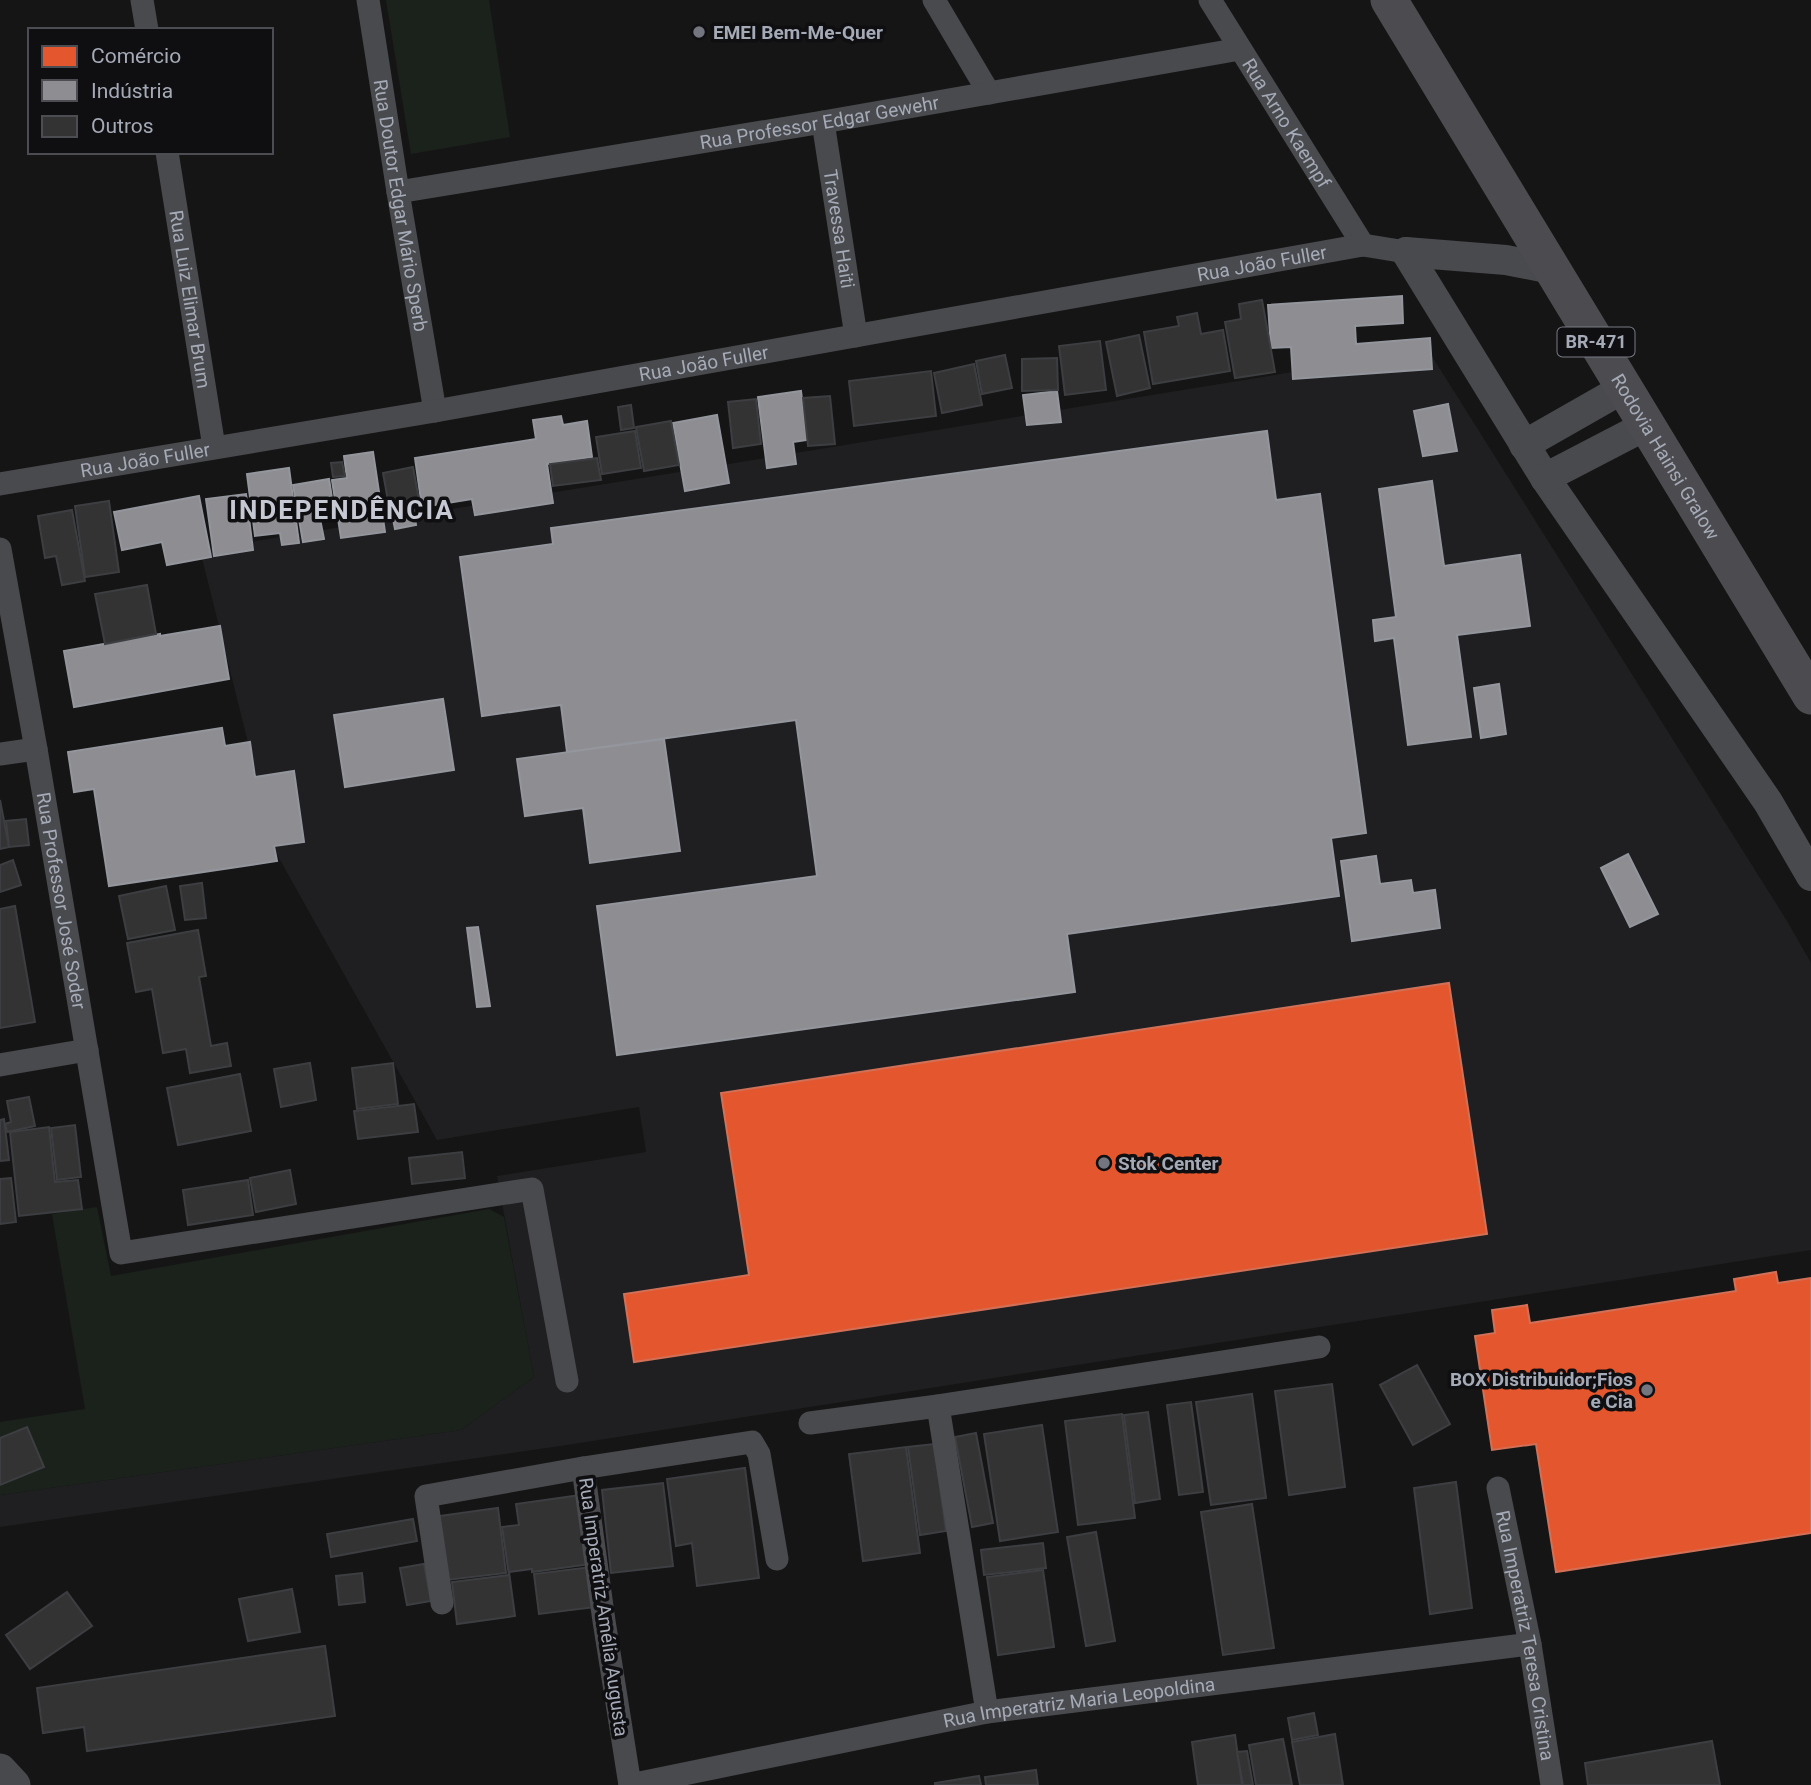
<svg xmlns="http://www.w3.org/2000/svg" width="1811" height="1785" font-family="Roboto,sans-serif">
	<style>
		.built { fill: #1f1f21 }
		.green { fill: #1b221c }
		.shops { fill: #e4572e; stroke: #d17057; stroke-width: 2 }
		.industry { fill: #8d8d92; stroke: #94969d; stroke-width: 2 }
		.building { fill: #333334; stroke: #3d3e41; stroke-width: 2 }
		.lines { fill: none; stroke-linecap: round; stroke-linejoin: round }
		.minor { stroke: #494a4e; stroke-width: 23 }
		.tertiary { stroke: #494a4e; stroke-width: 30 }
		.secondary { stroke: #48494d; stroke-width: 33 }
		.primary { stroke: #4c4c50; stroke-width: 37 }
		.poi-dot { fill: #73767e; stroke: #0f0f11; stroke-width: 2.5 }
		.labels { text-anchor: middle; stroke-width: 7; stroke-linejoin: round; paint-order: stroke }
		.shield { fill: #0f0f11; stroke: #787c85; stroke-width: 2 }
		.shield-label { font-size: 18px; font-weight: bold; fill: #a5aab7 }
		.poi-label { font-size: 19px; font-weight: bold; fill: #a5aab7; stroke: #0f0f11; text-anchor: start }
		.street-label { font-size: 19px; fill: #a5aab7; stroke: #0f0f11 }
		.district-label { font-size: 26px; font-weight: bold; letter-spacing: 2px; fill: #c6c9d3; stroke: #0f0f11 }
	</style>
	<rect width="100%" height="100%" fill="#151515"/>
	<polygon class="built" points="1428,350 1787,921 1811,963 1811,1250 567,1445 0,1527 0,1495 461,1430 534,1377 497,1176 646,1152 639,1107 437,1140 275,851 200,550"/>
	<g class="green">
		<polygon points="386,0 489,0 510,137 411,154"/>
		<polygon points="97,1207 111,1276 489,1209 504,1217 534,1377 461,1430 0,1495 0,1422 85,1409 52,1214"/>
	</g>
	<g class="shops">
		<polygon points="1449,983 1487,1234 634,1362 624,1294 749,1275 721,1093"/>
		<polygon points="1776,1272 1778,1283 1811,1278 1811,1533 1556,1572 1536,1444 1492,1450 1475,1336 1495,1333 1492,1310 1527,1305 1530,1323 1736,1291 1734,1279"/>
	</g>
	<g class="industry">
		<polygon points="1402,296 1403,323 1355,326 1356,344 1430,338 1432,369 1293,379 1291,347 1271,348 1268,305"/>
		<polygon points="801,391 807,440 793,442 796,464 767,468 758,397"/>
		<polygon points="1057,391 1061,422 1027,425 1023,395"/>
		<polygon points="1448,404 1457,451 1423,456 1414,411"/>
		<polygon points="717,415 729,483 685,491 673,423"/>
		<polygon points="561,416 563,425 587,421 592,457 547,464 553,503 475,515 472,499 422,507 415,458 536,439 533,420"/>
		<polygon points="1267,431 1276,500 1320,494 1366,833 1331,838 1339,896 1067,934 1075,992 617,1055 597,906 817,876 796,720 567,752 561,705 482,716 460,557 553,544 551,528"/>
		<polygon points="373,452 385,532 341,538 332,480 347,478 344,456"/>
		<polygon points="289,468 299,543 282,545 280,533 255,536 247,474"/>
		<polygon points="329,479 334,511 319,514 324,539 303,542 293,485"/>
		<polygon points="1432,481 1444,566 1520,555 1530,626 1457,635 1471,737 1408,745 1394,638 1375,641 1373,620 1396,617 1379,489"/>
		<polygon points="246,494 253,550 214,556 206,499"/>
		<polygon points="199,496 211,557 167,565 162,542 122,550 114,512"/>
		<polygon points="414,510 416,525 395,529 392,514"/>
		<polygon points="220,626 229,679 74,707 64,651 160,634 160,636"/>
		<polygon points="1499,684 1506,734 1481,738 1474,688"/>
		<polygon points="443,699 454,770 345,787 334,715"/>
		<polygon points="222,728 225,746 250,742 255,777 294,771 304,842 274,846 277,861 109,886 94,789 74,792 68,752"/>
		<polygon points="664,739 680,851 590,863 583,808 525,816 517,759"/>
		<polygon points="1628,854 1658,914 1630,927 1601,868"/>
		<polygon points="1376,856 1380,884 1411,880 1413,893 1435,890 1440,928 1352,941 1341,861"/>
		<polygon points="478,927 490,1006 477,1007 467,928"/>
	</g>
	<g class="building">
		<polygon points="1262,300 1275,372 1235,378 1225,322 1241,319 1239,304"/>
		<polygon points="1197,313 1201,334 1223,330 1230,371 1153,384 1144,332 1179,326 1177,317"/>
		<polygon points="1139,335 1150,388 1117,396 1106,342"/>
		<polygon points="1100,341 1106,390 1065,395 1059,346"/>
		<polygon points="1005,355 1012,388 982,394 976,361"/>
		<polygon points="1057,358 1058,390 1022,391 1022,359"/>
		<polygon points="974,364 982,405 942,413 934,373"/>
		<polygon points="931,371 936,416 854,426 849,381"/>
		<polygon points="830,396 835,444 808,446 803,398"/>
		<polygon points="756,399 761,444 733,448 728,402"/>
		<polygon points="631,405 634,428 621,430 618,407"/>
		<polygon points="671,421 679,465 644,471 636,427"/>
		<polygon points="635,431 641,468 602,474 596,437"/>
		<polygon points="597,458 601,480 553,486 550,464"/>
		<polygon points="342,462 345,476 333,477 331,463"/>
		<polygon points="413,467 419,500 389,506 383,473"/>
		<polygon points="109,501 119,572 85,577 75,506"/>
		<polygon points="72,510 85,581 62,585 56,556 45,558 38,516"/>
		<polygon points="147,585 156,634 105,644 95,594"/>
		<polygon points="0,800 9,847 0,849"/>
		<polygon points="26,819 29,845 9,847 6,821"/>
		<polygon points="13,860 21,885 0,892 0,865"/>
		<polygon points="202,883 206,918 185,920 180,886"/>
		<polygon points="166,886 175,930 128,939 119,896"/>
		<polygon points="15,906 35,1022 0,1028 0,909"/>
		<polygon points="198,930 206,976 199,977 211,1046 227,1043 231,1066 190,1073 186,1049 163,1053 152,989 136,992 127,943"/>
		<polygon points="310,1063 316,1100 281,1107 274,1069"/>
		<polygon points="393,1063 398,1104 357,1109 352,1068"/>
		<polygon points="240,1074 251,1131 178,1145 167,1088"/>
		<polygon points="29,1097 35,1126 7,1132 5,1124 11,1122 7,1101"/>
		<polygon points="414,1104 418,1132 358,1139 354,1111"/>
		<polygon points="4,1119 9,1160 0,1161 0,1120"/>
		<polygon points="75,1125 81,1177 57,1180 51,1128"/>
		<polygon points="49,1127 55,1182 78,1180 82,1209 19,1216 10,1132"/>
		<polygon points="462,1152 465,1178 412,1184 409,1158"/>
		<polygon points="290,1170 296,1204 256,1212 250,1178"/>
		<polygon points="11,1178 16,1222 0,1224 0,1179"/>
		<polygon points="248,1180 253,1215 188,1225 183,1190"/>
		<polygon points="1417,1365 1450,1424 1413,1445 1380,1385"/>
		<polygon points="1332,1384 1345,1487 1289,1495 1275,1391"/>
		<polygon points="1252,1394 1266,1498 1211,1505 1196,1402"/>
		<polygon points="1191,1402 1203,1492 1179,1495 1167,1405"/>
		<polygon points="1148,1412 1160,1499 1135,1503 1124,1415"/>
		<polygon points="1122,1414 1135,1518 1078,1525 1065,1421"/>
		<polygon points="1042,1425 1058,1532 1000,1541 984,1434"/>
		<polygon points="27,1427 44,1467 0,1485 0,1438"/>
		<polygon points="976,1433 993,1523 972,1527 955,1437"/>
		<polygon points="934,1444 946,1531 920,1535 908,1447"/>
		<polygon points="906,1447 920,1553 863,1561 849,1454"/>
		<polygon points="745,1468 759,1578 697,1586 692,1543 676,1546 667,1479"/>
		<polygon points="1456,1482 1472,1608 1430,1614 1414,1488"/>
		<polygon points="663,1483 673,1566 611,1573 602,1490"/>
		<polygon points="581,1495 591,1564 532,1572 532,1569 509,1572 515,1616 457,1624 452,1582 509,1575 502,1527 519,1525 516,1504"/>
		<polygon points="1252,1504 1274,1648 1223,1655 1201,1512"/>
		<polygon points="498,1508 506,1573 447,1580 439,1516"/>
		<polygon points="413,1519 417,1541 331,1557 327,1534"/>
		<polygon points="1096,1532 1115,1641 1086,1646 1067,1537"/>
		<polygon points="1043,1543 1046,1568 984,1575 981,1550"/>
		<polygon points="424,1564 431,1601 407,1605 400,1568"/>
		<polygon points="591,1567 596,1607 539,1614 534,1574"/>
		<polygon points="1043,1570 1054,1647 998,1655 987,1577"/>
		<polygon points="362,1573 365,1602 339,1605 336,1576"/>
		<polygon points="292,1589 300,1632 248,1641 239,1599"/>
		<polygon points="67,1592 92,1626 30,1669 6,1635"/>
		<polygon points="325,1646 335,1716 87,1751 84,1727 43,1733 37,1688"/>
		<polygon points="1314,1713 1318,1735 1292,1740 1288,1718"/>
		<polygon points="1335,1734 1343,1785 1300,1785 1292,1742"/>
		<polygon points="1235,1735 1242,1785 1198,1785 1192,1742"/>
		<polygon points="1283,1739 1292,1785 1256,1785 1249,1745"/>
		<polygon points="1712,1741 1720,1785 1588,1785 1585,1763"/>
		<polygon points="1247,1751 1253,1785 1243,1785 1237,1752"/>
		<polygon points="1036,1770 1038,1785 986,1785 985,1777"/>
		<polygon points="979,1776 981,1785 935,1785 935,1783"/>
	</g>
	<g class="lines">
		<g class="minor">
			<polyline points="142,0 147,30"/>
			<path id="s1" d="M368,0L398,192L435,411"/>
			<polyline points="934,0 989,93"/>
			<path id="s2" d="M1210,0L1363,245"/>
			<path id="s3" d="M823,122L856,336"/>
			<path id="s4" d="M167,152L214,447"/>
			<path id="s5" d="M398,192L823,122L1240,49"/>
			<path id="s6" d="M0,484L435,411L1363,245L1406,252"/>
			<path id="s7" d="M0,549L36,749L121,1253L532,1189L567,1381"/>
			<polyline points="0,754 36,749"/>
			<polyline points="0,1065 87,1050"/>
			<polyline points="938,1406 987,1712"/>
			<polyline points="810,1423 938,1406 1319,1347"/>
			<path id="s8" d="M1498,1488L1530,1644L1552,1785"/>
			<polyline points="442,1603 426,1496 583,1468"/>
			<path id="s9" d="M630,1785L987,1712L1530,1644"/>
			<polyline points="630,1785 604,1621 583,1468 752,1442 759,1454 777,1559"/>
		</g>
		<g class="tertiary">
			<polyline points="1406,252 1545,478 1768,802 1811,876"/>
			<polyline points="1406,252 1506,260 1552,269"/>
			<polyline points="1524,445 1624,388"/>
			<polyline points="1545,478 1647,425"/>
		</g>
		<polyline class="secondary" points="0,1770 14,1785"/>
		<path class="primary" id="s10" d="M1389,0L1811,696"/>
	</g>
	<g class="poi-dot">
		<circle cx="699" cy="32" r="7"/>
		<circle cx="1104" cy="1163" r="7"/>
		<circle cx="1647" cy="1390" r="7"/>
	</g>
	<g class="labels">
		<rect class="shield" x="1557.5" y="327.5" width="77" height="29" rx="5"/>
		<g class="shield-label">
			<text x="1596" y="348">BR-471</text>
		</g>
		<g class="poi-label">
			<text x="713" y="39">EMEI Bem-Me-Quer</text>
			<text x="1118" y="1170">Stok Center</text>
			<text x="1633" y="1386" text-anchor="end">BOX Distribuidor;Fios<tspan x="1633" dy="22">e Cia</tspan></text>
		</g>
		<g class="street-label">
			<text dy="7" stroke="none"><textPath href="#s5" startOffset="427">Rua Professor Edgar Gewehr</textPath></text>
			<text dy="7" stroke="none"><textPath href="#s2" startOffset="145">Rua Arno Kaempf</textPath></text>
			<text dy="7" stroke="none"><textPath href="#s1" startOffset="208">Rua Doutor Edgar Mário Sperb</textPath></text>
			<text dy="7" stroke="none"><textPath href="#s3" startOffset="108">Travessa Haiti</textPath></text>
			<text dy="7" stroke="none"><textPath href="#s6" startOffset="1281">Rua João Fuller</textPath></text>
			<text dy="7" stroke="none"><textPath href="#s4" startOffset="149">Rua Luiz Elimar Brum</textPath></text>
			<text dy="7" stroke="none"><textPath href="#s6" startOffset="714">Rua João Fuller</textPath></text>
			<text dy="7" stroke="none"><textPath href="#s10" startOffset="534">Rodovia Hainsi Gralow</textPath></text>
			<text dy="7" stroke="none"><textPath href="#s6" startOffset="147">Rua João Fuller</textPath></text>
			<text dy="7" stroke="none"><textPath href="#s7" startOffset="357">Rua Professor José Soder</textPath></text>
			<text transform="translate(604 1607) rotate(82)" y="7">Rua Imperatriz Amélia Augusta</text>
			<text dy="7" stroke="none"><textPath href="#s8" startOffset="150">Rua Imperatriz Teresa Cristina</textPath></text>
			<text dy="7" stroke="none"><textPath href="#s9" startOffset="457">Rua Imperatriz Maria Leopoldina</textPath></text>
		</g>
		<g class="district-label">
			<text x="342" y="519">INDEPENDÊNCIA</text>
		</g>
	</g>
	<rect x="28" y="28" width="245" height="126" fill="#0f0f11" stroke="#4b4d53" stroke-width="2"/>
	<rect x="42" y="46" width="35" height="21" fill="#e4572e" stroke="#4b4d53" stroke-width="2"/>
	<text x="91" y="63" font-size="21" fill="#a5aab7">Comércio</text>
	<rect x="42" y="80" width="35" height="21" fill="#8d8d92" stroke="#4b4d53" stroke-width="2"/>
	<text x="91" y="98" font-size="21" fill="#a5aab7">Indústria</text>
	<rect x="42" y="116" width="35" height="21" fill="#333334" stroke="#4b4d53" stroke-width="2"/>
	<text x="91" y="133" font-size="21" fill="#a5aab7">Outros</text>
</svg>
